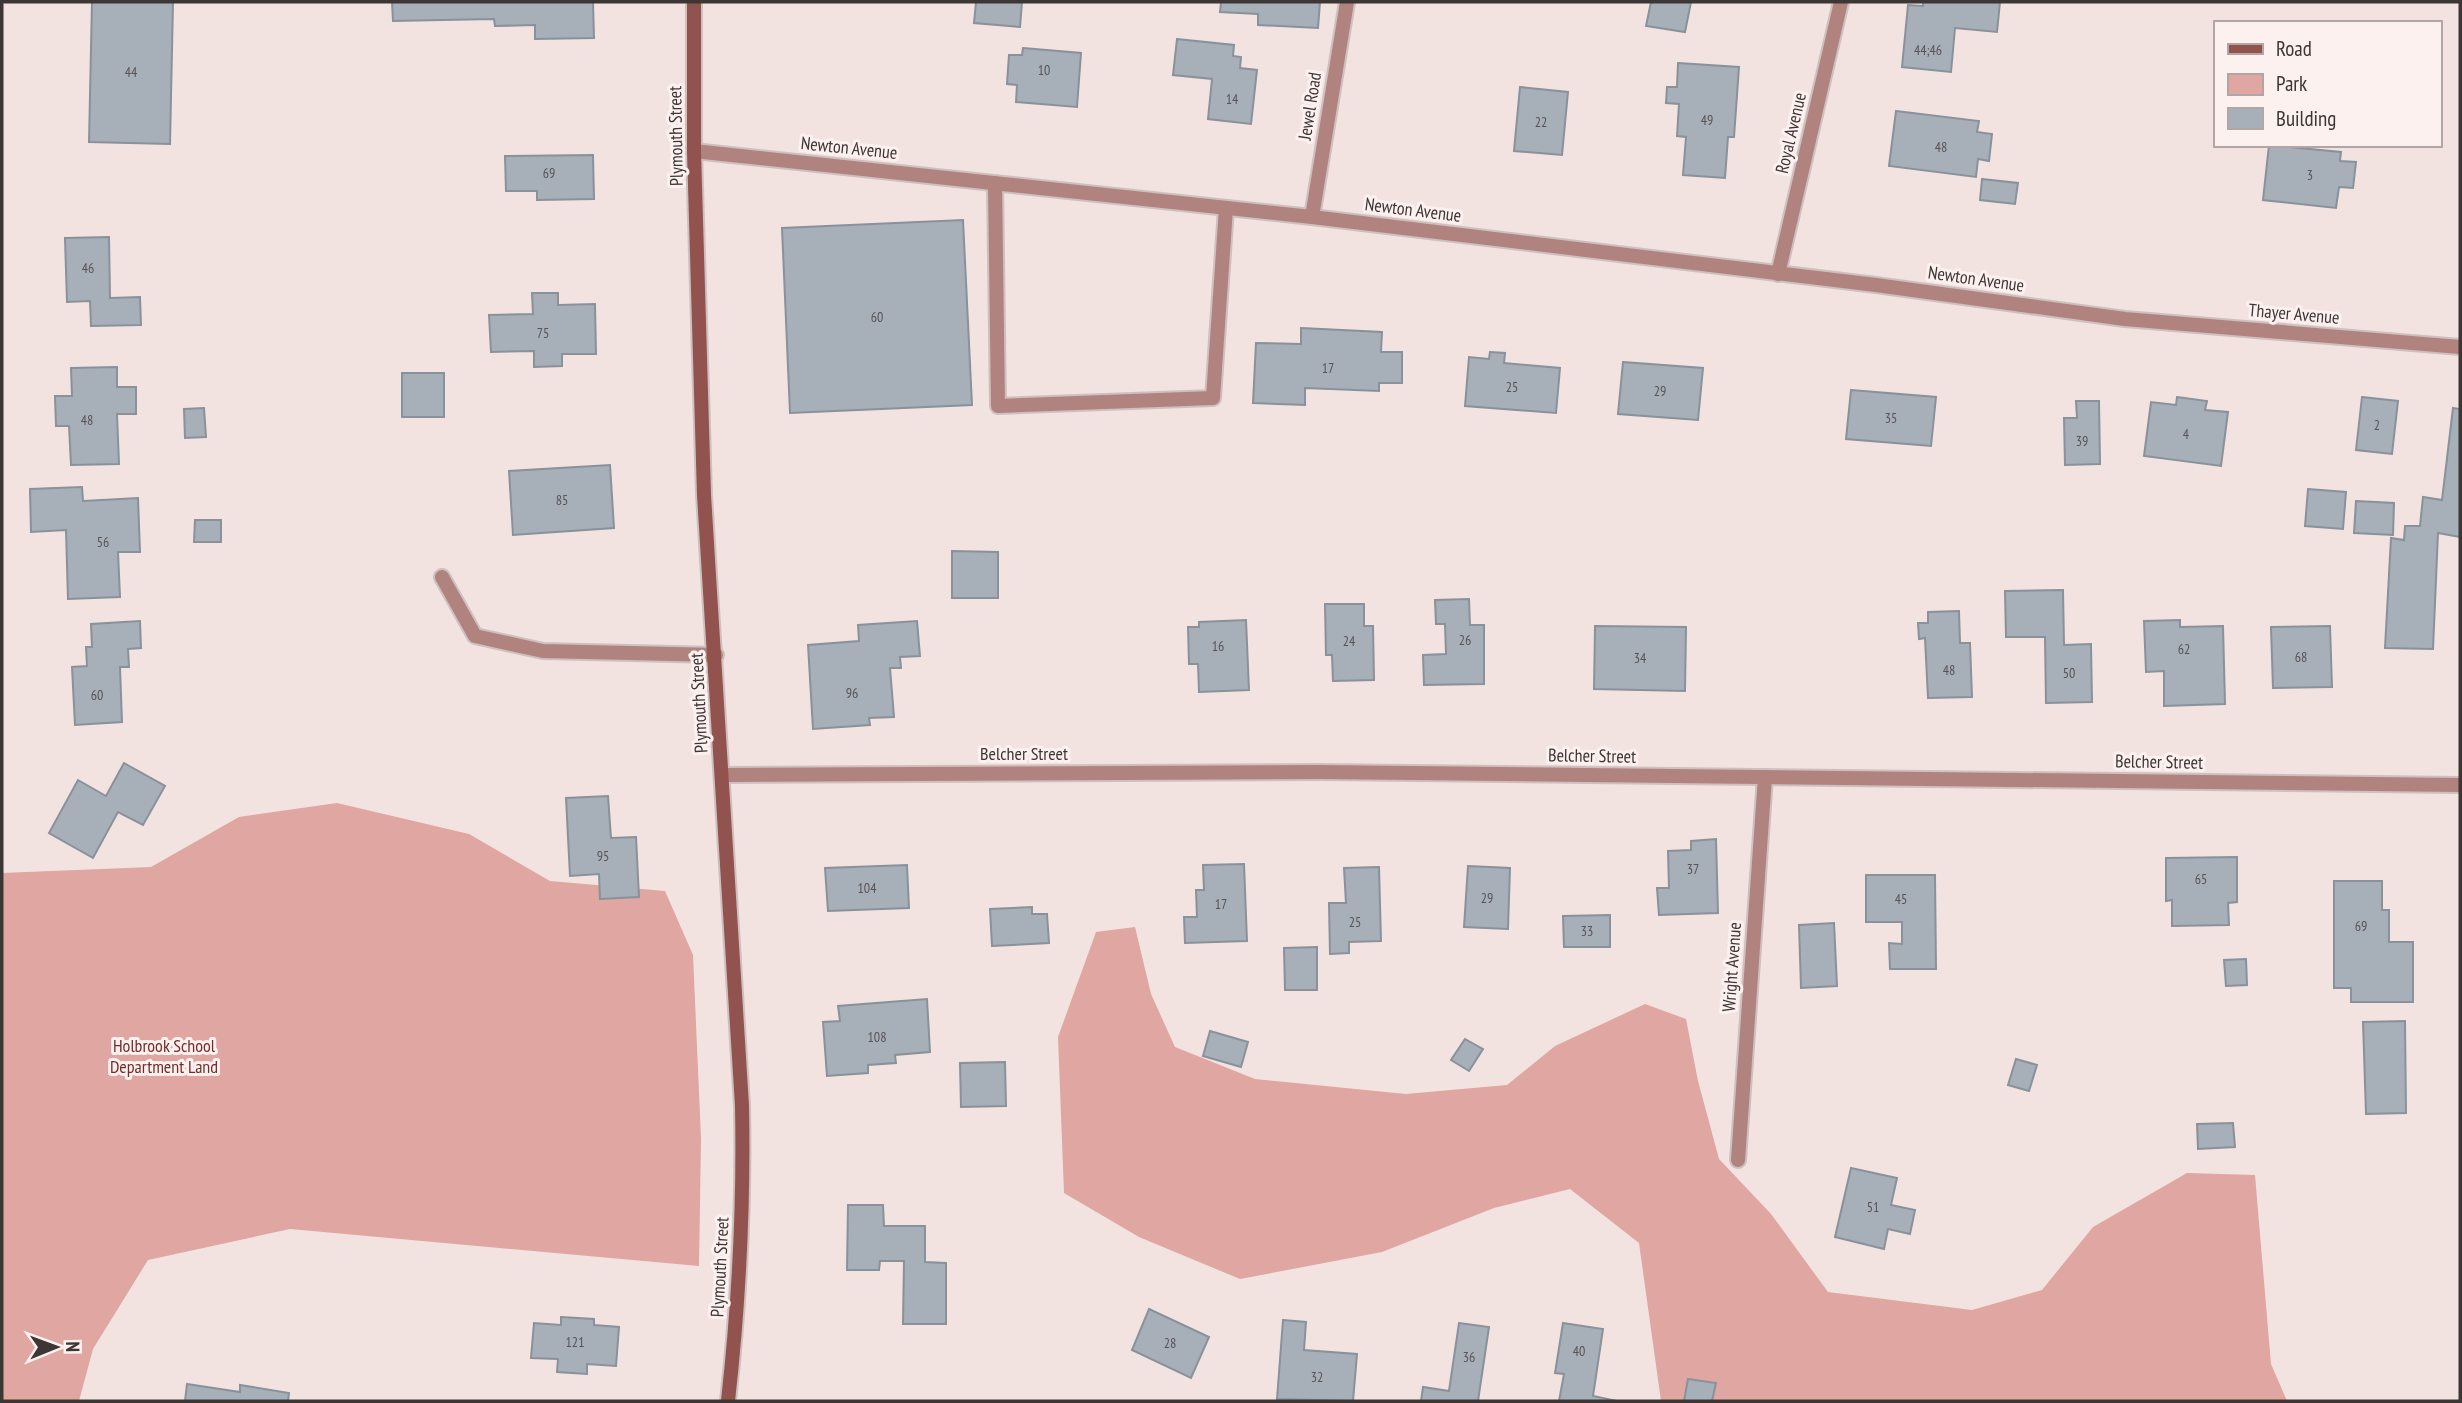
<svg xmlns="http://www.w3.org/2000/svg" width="2462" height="1403" font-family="'PT Sans Narrow',sans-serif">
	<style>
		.green { fill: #dfa6a2 }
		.building { fill: #a7afb9; stroke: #89919a; stroke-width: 2 }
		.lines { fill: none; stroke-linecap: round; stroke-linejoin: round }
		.service-casing { stroke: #cec0bf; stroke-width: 18 }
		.minor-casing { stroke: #cec0bf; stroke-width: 18 }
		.secondary-casing { stroke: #cec0bf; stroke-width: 18 }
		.service { stroke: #b1837f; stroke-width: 14 }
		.minor { stroke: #b1837f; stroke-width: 14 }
		.secondary { stroke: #92524e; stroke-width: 14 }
		.labels { text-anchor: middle; stroke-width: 6; stroke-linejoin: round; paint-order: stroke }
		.number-label { font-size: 14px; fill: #575456 }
		.street-label { font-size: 18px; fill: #3c3635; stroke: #fdf1ef }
		.park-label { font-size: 18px; fill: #722d2b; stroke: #fdf1ef }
	</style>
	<rect width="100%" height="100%" fill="#f2e3e1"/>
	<g class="green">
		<polygon points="337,803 469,834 550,881 665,891 693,955 701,1138 699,1266 290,1229 148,1260 93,1349 79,1401 2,1401 2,873 151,867 239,817"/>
		<polygon points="1135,927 1151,994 1175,1047 1255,1079 1406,1094 1507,1085 1555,1046 1645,1004 1686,1019 1698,1081 1719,1159 1771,1214 1828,1292 1972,1310 2042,1290 2093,1227 2187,1173 2255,1175 2271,1364 2287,1401 1661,1401 1639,1243 1570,1189 1494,1208 1382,1252 1240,1279 1139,1237 1064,1193 1058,1037 1096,932"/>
	</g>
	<g class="building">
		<polygon points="92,2 173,2 170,144 89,142"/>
		<polygon points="392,2 593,2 594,38 535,39 535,25 495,26 494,19 393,21"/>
		<polygon points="976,2 1022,2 1020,27 974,23"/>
		<polygon points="1221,2 1320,2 1318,28 1258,25 1258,14 1220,12"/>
		<polygon points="1651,2 1691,2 1685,32 1646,26"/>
		<polygon points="1923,2 2000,2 1997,32 1955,28 1951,72 1902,67 1908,5 1923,6"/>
		<polygon points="1177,39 1234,45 1233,56 1241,57 1240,68 1257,70 1251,124 1208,119 1212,79 1173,75"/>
		<polygon points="1023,48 1081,53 1077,107 1016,102 1017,85 1007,84 1009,55 1022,55"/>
		<polygon points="1678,63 1739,67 1734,137 1728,137 1725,178 1683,175 1686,137 1677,136 1679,104 1666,103 1667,87 1677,87"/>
		<polygon points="1520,87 1568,92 1562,155 1514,151"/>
		<polygon points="1896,111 1979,121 1977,132 1992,134 1989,161 1978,159 1976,177 1889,166"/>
		<polygon points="2269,145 2341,152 2340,161 2356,162 2353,188 2339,187 2336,208 2263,200"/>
		<polygon points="593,155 594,199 537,200 537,191 506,191 505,156"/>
		<polygon points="1982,179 2018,183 2015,204 1980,200"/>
		<polygon points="963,220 972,405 790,413 782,228"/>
		<polygon points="109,237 110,298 140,297 141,325 91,326 90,301 67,302 65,238"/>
		<polygon points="532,293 558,293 558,305 595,304 596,354 562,354 562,366 534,367 534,351 491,352 489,315 533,314"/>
		<polygon points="1301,328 1382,332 1381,352 1402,352 1402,383 1379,383 1379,391 1305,388 1305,405 1253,403 1256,343 1301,344"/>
		<polygon points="1490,352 1505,353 1504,363 1560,368 1556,413 1465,406 1469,357 1489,359"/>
		<polygon points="1623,362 1703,368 1698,420 1618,414"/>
		<polygon points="117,367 117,387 136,387 136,414 117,414 119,464 71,465 69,426 56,426 55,396 72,396 71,368"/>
		<rect x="402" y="373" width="42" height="44"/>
		<polygon points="1851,390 1936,397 1931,446 1846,439"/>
		<polygon points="2177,397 2207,401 2205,410 2228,412 2221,466 2144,456 2151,402 2176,405"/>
		<polygon points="2362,397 2398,401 2392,454 2356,450"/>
		<polygon points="2076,401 2099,401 2100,464 2065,465 2064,418 2077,418"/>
		<polygon points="204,408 206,437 185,438 184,409"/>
		<polygon points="2453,408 2460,409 2460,537 2438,533 2433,649 2385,648 2391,538 2404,540 2405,526 2420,526 2423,497 2442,500"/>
		<polygon points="610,465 614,528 513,535 509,471"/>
		<polygon points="82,487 83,501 138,498 140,552 118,552 120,597 68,599 66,530 31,532 30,489"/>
		<polygon points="2308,489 2346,492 2343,529 2305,526"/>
		<polygon points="2356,501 2394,503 2393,535 2354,533"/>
		<polygon points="195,520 221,520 221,542 194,542"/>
		<polygon points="952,551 998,552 998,598 952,598"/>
		<polygon points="2063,590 2064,645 2091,644 2092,702 2046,703 2045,637 2006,637 2005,591"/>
		<polygon points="1469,599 1470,625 1484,625 1484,684 1424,685 1423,655 1446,654 1445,624 1436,624 1435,600"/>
		<polygon points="1325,604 1364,604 1364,626 1373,626 1374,680 1333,681 1332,655 1326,655"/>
		<polygon points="1959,611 1960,643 1970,643 1972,697 1928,698 1925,638 1919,639 1918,623 1928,623 1928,612"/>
		<polygon points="1246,620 1249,690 1199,692 1198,664 1189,664 1188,627 1199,627 1199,622"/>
		<polygon points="2180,620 2180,627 2223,626 2225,704 2164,706 2164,671 2146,672 2144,621"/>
		<polygon points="140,621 141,648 128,649 129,667 120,667 122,722 75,725 72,667 87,666 86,647 92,647 91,624"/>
		<polygon points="917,621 920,656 900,657 901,668 890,668 894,717 869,718 870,725 813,729 808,645 859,641 858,625"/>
		<polygon points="1595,626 1686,627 1685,691 1594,689"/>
		<polygon points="2330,626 2332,687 2273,688 2271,627"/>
		<polygon points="124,763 165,786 143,825 118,812 93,858 49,833 78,780 106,796"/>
		<polygon points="608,796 611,838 636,837 639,897 600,899 599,874 570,876 566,798"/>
		<polygon points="1716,839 1718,913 1659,915 1657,888 1669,888 1668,851 1691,850 1691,841"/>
		<polygon points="2237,857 2237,902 2228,903 2229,925 2172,926 2172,900 2166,901 2166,858"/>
		<polygon points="1244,864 1247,941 1185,943 1184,917 1197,917 1196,890 1204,890 1203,865"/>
		<polygon points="907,865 909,908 828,911 825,868"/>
		<polygon points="1468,866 1510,868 1508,929 1464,927"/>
		<polygon points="1379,867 1381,941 1349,942 1349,953 1330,954 1329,903 1346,903 1344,868"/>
		<polygon points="1866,875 1935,875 1936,969 1890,969 1889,943 1902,944 1902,922 1866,922"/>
		<polygon points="2334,881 2382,881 2382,910 2389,910 2389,942 2413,942 2413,1002 2351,1002 2351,988 2334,988"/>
		<polygon points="1032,907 1032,914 1047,914 1049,943 992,946 990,909"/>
		<polygon points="1610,915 1610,947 1564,947 1563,916"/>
		<polygon points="1834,923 1837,986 1801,988 1799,925"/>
		<polygon points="1317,947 1317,990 1285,990 1284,948"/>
		<polygon points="2246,959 2247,985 2226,986 2224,960"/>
		<polygon points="927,999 930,1052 895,1055 896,1063 868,1065 868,1073 827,1076 823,1022 840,1021 838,1006"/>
		<polygon points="2405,1021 2406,1113 2366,1114 2363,1022"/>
		<polygon points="1210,1031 1248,1042 1241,1067 1203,1056"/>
		<polygon points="1465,1039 1483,1049 1469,1071 1451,1060"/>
		<polygon points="2016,1059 2037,1065 2029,1091 2008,1085"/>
		<polygon points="1005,1062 1006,1106 961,1107 960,1063"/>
		<polygon points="2233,1123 2235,1147 2198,1149 2197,1124"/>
		<polygon points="1851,1168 1897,1178 1891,1205 1915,1210 1910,1234 1888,1229 1884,1249 1835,1237"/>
		<polygon points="848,1205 883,1205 884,1226 925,1226 925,1262 946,1263 946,1324 903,1324 904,1261 880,1261 879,1270 847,1270"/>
		<polygon points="1149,1309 1209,1337 1191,1378 1132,1350"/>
		<polygon points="561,1317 594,1319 594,1325 619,1327 616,1366 587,1364 587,1374 557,1372 558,1359 531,1358 534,1323 561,1325"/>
		<polygon points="1283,1320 1306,1322 1304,1350 1357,1354 1353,1401 1277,1399"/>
		<polygon points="1459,1323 1489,1327 1478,1401 1421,1401 1423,1387 1449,1391"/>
		<polygon points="1563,1323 1603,1329 1593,1396 1617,1401 1559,1401 1564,1374 1555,1373"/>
		<polygon points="1688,1379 1716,1383 1712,1401 1684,1401"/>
		<polygon points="187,1384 240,1392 240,1385 289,1393 288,1401 185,1401"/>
	</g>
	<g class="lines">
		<defs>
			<g id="service">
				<polyline points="995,183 998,406 1213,398 1226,208"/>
				<polyline points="442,577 475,636 543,651 716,655"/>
			</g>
			<g id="minor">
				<polyline points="694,151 1312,217 1876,285 2125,319 2460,347"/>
				<polyline points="1312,217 1347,2"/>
				<polyline points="1778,274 1841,2"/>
				<polyline points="723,775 1319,772 2460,785"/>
				<polyline points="1738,1160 1765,777"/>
			</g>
			<path id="secondary" d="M694,2V151L704,495L742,1106C744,1205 739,1302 728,1401"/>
		</defs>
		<use href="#service" class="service-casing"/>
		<use href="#minor" class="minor-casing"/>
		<use href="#secondary" class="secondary-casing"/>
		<use href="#service" class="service"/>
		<use href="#minor" class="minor"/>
		<use href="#secondary" class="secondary"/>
	</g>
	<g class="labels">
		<g class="number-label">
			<text x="1928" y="55">44;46</text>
			<text x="1044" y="75">10</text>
			<text x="131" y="77">44</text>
			<text x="1232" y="104">14</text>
			<text x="1707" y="125">49</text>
			<text x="1541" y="127">22</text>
			<text x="1941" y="152">48</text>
			<text x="549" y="178">69</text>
			<text x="2310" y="180">3</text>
			<text x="88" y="273">46</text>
			<text x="877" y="322">60</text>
			<text x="543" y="338">75</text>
			<text x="1328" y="373">17</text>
			<text x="1512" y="392">25</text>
			<text x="1660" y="396">29</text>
			<text x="1891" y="423">35</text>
			<text x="87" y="425">48</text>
			<text x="2377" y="430">2</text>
			<text x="2186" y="439">4</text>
			<text x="2082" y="446">39</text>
			<text x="562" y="505">85</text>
			<text x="103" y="547">56</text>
			<text x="1465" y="645">26</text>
			<text x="1349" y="646">24</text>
			<text x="1218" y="651">16</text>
			<text x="2184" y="654">62</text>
			<text x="2301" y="662">68</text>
			<text x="1640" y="663">34</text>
			<text x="1949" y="675">48</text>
			<text x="2069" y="678">50</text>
			<text x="852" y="698">96</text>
			<text x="97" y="700">60</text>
			<text x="603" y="861">95</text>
			<text x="1693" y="874">37</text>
			<text x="2201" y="884">65</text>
			<text x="867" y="893">104</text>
			<text x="1487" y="903">29</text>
			<text x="1901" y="904">45</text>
			<text x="1221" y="909">17</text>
			<text x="1355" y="927">25</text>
			<text x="2361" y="931">69</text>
			<text x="1587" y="936">33</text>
			<text x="877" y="1042">108</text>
			<text x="1873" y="1212">51</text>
			<text x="575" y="1347">121</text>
			<text x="1170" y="1348">28</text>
			<text x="1579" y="1356">40</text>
			<text x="1469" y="1362">36</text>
			<text x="1317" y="1382">32</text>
		</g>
		<g class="street-label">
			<text transform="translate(1310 106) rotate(-81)" y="6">Jewel Road</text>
			<text transform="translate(1791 133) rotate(-77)" y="6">Royal Avenue</text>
			<text transform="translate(676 136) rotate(-91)" y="6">Plymouth Street</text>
			<text transform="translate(849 148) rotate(6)" y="6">Newton Avenue</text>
			<text transform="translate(1413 210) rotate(7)" y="6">Newton Avenue</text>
			<text transform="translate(1976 279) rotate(8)" y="6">Newton Avenue</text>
			<text transform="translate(2294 314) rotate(5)" y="6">Thayer Avenue</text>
			<text transform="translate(699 703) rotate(-93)" y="6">Plymouth Street</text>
			<text x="1024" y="760">Belcher Street</text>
			<text transform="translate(1592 756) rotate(1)" y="6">Belcher Street</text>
			<text transform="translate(2159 762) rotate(1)" y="6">Belcher Street</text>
			<text transform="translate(1732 967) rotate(-86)" y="6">Wright Avenue</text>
			<text transform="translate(720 1267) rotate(-87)" y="6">Plymouth Street</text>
		</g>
		<g class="park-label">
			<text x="164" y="1052">Holbrook School<tspan x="164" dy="21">Department Land</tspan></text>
		</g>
	</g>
	<rect width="2462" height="1403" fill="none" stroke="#3c3635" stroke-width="7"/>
	<rect x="2214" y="21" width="228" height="126" fill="#fdf1ef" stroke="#b0a6a5" stroke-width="2"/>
	<rect x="2228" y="44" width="35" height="10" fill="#92524e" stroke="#b0a6a5" stroke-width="2"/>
	<text x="2276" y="56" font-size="21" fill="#3c3635">Road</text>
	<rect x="2228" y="74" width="35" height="21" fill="#dfa6a2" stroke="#b0a6a5" stroke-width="2"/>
	<text x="2276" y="91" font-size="21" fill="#3c3635">Park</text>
	<rect x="2228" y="108" width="35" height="21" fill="#a7afb9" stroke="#b0a6a5" stroke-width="2"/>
	<text x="2276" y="126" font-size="21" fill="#3c3635">Building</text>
	<g transform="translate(56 1347) rotate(89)" stroke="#fdf1ef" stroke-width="5" paint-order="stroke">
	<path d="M0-5L12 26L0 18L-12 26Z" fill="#3c3635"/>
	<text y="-10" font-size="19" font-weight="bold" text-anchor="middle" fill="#3c3635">N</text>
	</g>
</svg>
